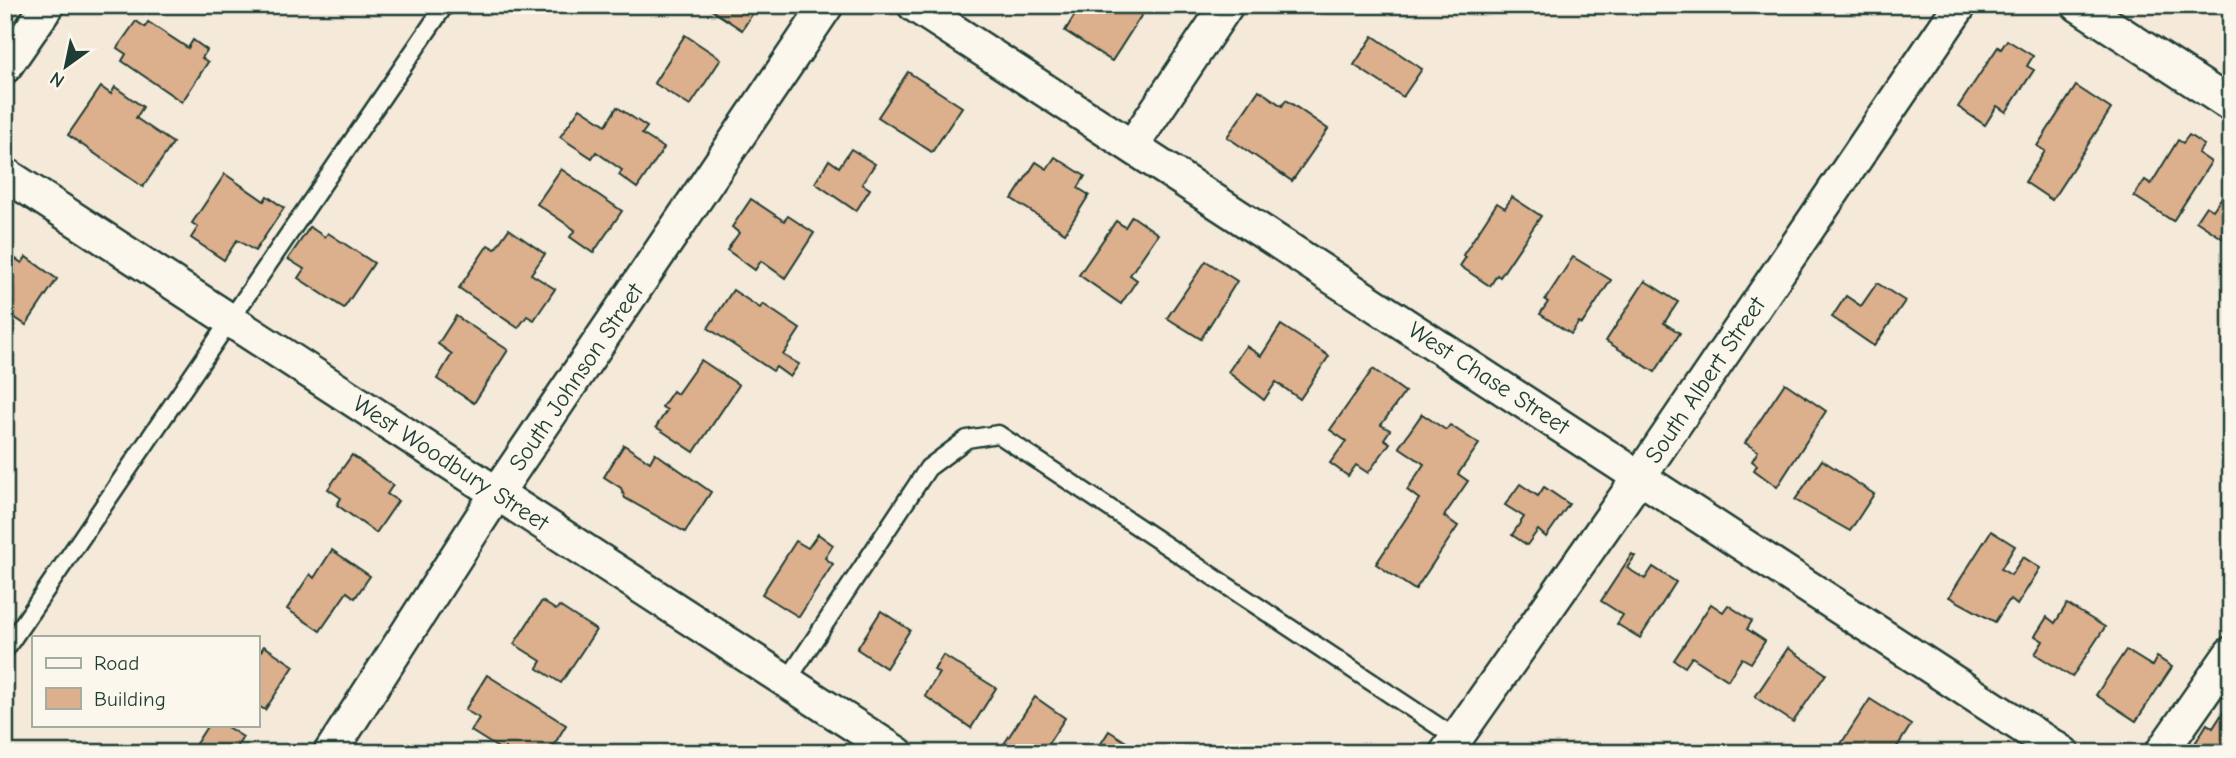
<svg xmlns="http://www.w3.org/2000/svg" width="2236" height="758" font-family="'Comic Neue',sans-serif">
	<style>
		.building { fill: #dcaf8d; stroke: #1f3d34; stroke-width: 2 }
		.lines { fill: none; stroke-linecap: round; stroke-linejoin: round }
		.service-casing { stroke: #1f3d34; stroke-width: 21 }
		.minor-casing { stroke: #1f3d34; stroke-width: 37 }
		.service { stroke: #fbf7ec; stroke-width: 16 }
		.minor { stroke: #fbf7ec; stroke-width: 32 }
		.labels { text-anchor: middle; stroke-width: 5; stroke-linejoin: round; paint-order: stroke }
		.street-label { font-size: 24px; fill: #1f3d34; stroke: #fbf7ec }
	</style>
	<rect width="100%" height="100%" fill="#f5e9d9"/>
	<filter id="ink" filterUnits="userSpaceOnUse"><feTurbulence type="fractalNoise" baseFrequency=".0143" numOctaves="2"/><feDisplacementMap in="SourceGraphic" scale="14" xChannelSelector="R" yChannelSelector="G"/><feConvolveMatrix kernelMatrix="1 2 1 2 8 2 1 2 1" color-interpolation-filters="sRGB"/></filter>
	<g filter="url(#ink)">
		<g class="building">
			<polygon points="704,5 758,5 742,30"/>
			<polygon points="1081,5 1148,5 1112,61 1065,31"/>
			<polygon points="136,21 145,27 148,22 188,48 193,40 207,50 202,58 208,62 182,102 122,61 126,54 117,48"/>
			<polygon points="685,35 721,59 690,106 654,83"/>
			<polygon points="1373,36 1422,69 1403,97 1354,65"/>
			<polygon points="2007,40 2033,56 2027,66 2034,70 2006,112 1997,106 1985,125 1958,107 1998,47 2001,49"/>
			<polygon points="908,72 962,107 932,152 878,117"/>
			<polygon points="2076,86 2111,109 2052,200 2025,182 2045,151 2037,146"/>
			<polygon points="101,87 111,94 115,87 143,107 136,118 173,143 143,187 68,135"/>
			<polygon points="1259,90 1282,106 1286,100 1328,129 1292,181 1227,137"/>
			<polygon points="617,107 647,127 642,134 664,148 637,188 619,175 622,170 596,152 592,158 560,137 580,108 606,125"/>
			<polygon points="2189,135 2204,145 2198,153 2211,162 2173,221 2134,196 2145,180 2151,184 2178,140 2183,143"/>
			<polygon points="851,149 875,164 862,184 870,189 856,211 815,183 829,160 839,167"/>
			<polygon points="1055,157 1085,176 1078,188 1089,195 1065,233 1012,199 1036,162 1047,169"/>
			<polygon points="561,169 622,211 593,253 570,237 575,230 537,204"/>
			<polygon points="225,174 264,201 267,196 284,208 255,251 237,240 224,260 191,238 198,227 192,223"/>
			<polygon points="2231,184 2231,244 2196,221 2206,206 2213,210"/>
			<polygon points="1512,197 1541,216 1500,277 1497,275 1490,286 1460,266 1466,257 1463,255 1497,203 1505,208"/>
			<polygon points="751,199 784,221 788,216 814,233 785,278 761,261 755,270 727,250 739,233 732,227"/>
			<polygon points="1132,216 1158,234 1130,275 1137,280 1121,304 1079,275 1116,221 1125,227"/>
			<polygon points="310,227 325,237 328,233 374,263 344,308 298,278 304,269 288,259"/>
			<polygon points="509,229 545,254 531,274 555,289 534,320 527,316 518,328 459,288 488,245 495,249"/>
			<polygon points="5,252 22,263 26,257 57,279 26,325 5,311"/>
			<polygon points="1573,257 1611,280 1582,324 1579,322 1571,334 1540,314 1548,302 1545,300"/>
			<polygon points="1206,261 1237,281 1201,339 1167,318"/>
			<polygon points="1645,281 1678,302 1664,323 1680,333 1655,372 1606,341"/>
			<polygon points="1877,283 1905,301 1874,346 1832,317 1846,296 1861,306"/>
			<polygon points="733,290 760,308 763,304 800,329 783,355 799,364 790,377 776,367 773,371 708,328"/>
			<polygon points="456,316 508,350 474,403 437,379 452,354 438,344"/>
			<polygon points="1281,325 1329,356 1300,399 1276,382 1264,400 1228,372 1246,346 1261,356"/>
			<polygon points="701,360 739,385 694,452 656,427 667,410 662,407 673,391 677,394"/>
			<polygon points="1373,369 1405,392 1381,425 1390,430 1384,439 1390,443 1368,473 1356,465 1348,476 1330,463 1346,441 1330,430"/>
			<polygon points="1785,383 1826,411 1777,487 1754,470 1757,465 1752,461 1758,451 1745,443"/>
			<polygon points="1422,414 1446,430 1450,425 1479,444 1458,474 1468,481 1444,516 1458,526 1415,590 1376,564 1419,499 1407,490 1424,464 1399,447"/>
			<polygon points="624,445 650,462 655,453 711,492 685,532 625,498 621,488 604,477"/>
			<polygon points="352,455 393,485 387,494 398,501 376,533 337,505 341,498 328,489"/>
			<polygon points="1822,460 1874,494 1850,531 1795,500"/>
			<polygon points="1520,484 1538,496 1544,487 1569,504 1546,537 1538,530 1527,545 1512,535 1524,517 1505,505"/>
			<polygon points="1991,531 2015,546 2001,569 2011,575 2023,557 2040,568 2017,605 2010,599 1995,622 1949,597"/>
			<polygon points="818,534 833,545 825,558 833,564 799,617 762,594 796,541 808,548"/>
			<polygon points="332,550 370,576 355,598 347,592 320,631 287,609 310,574 314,578"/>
			<polygon points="1632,554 1635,556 1627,568 1645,579 1653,567 1676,582 1640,638 1617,624 1623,615 1601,601"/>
			<polygon points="542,601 556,610 559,606 596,630 561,683 537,668 541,661 514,644"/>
			<polygon points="1711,604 1723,612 1728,605 1752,621 1747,629 1765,641 1751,663 1742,658 1728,680 1692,657 1685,667 1674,660"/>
			<polygon points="2067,604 2105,627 2072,677 2035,654 2043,641 2035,636 2047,617 2055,623"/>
			<polygon points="881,611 910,630 886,668 857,649"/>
			<polygon points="264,646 294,666 265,710 257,705 257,648 261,651"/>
			<polygon points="1788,648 1826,674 1793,722 1755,697"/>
			<polygon points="2126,650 2152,666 2157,657 2172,667 2136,721 2096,695"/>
			<polygon points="943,655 996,688 971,728 925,696 939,673 934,670"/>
			<polygon points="487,675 566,725 549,753 512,753 505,748 503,751 471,731 479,718 465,710"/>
			<polygon points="1035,697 1065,718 1042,753 998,753"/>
			<polygon points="1870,699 1911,725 1893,753 1835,753"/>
			<polygon points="2231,700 2231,753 2196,753 2191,750 2207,724 2213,728"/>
			<polygon points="208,725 224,725 243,737 233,753 190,753"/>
			<polygon points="1109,731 1142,752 1095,753"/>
		</g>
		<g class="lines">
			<defs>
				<g id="service">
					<polyline points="5,650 445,5"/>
					<polyline points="787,681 928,468 967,439 998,434 1456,738"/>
				</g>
				<g id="minor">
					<polyline points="914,5 2063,753"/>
					<polyline points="2078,5 2231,105"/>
					<polyline points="5,67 48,5"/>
					<polyline points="1133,145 1227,5"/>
					<polyline points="5,174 897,753"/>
					<polyline points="330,753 497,493 827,5"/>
					<polyline points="1446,753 1640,476 1960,5"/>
					<polyline points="2161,753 2231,653"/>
				</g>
			</defs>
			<use href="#service" class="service-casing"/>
			<use href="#minor" class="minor-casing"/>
			<use href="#service" class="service"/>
			<use href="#minor" class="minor"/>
		</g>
	</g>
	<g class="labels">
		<g class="street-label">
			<text transform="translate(576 377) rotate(-56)" y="8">South Johnson Street</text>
			<text transform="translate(1489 378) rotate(33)" y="8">West Chase Street</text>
			<text transform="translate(1705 380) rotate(-56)" y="8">South Albert Street</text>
			<text transform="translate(451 463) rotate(33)" y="8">West Woodbury Street</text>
		</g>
	</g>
	<rect width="2236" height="758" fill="none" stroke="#fbf7ec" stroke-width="28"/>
	<rect x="14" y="14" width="2208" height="730" fill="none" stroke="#1f3d34" stroke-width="2.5" filter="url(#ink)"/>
	<rect x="32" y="636" width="228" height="91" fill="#fbf7ec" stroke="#a3ada2" stroke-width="2"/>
	<rect x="46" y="658" width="35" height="10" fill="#fbf7ec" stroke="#a3ada2" stroke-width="2"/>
	<text x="94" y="670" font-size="21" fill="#1f3d34">Road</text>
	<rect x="46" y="688" width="35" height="21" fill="#dcaf8d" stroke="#a3ada2" stroke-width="2"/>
	<text x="94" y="706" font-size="21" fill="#1f3d34">Building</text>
	<g transform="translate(66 66) rotate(213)" stroke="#fbf7ec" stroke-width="5" paint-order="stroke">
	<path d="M0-5L12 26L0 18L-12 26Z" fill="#1f3d34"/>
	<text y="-10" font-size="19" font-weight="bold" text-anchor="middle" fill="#1f3d34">N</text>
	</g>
</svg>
